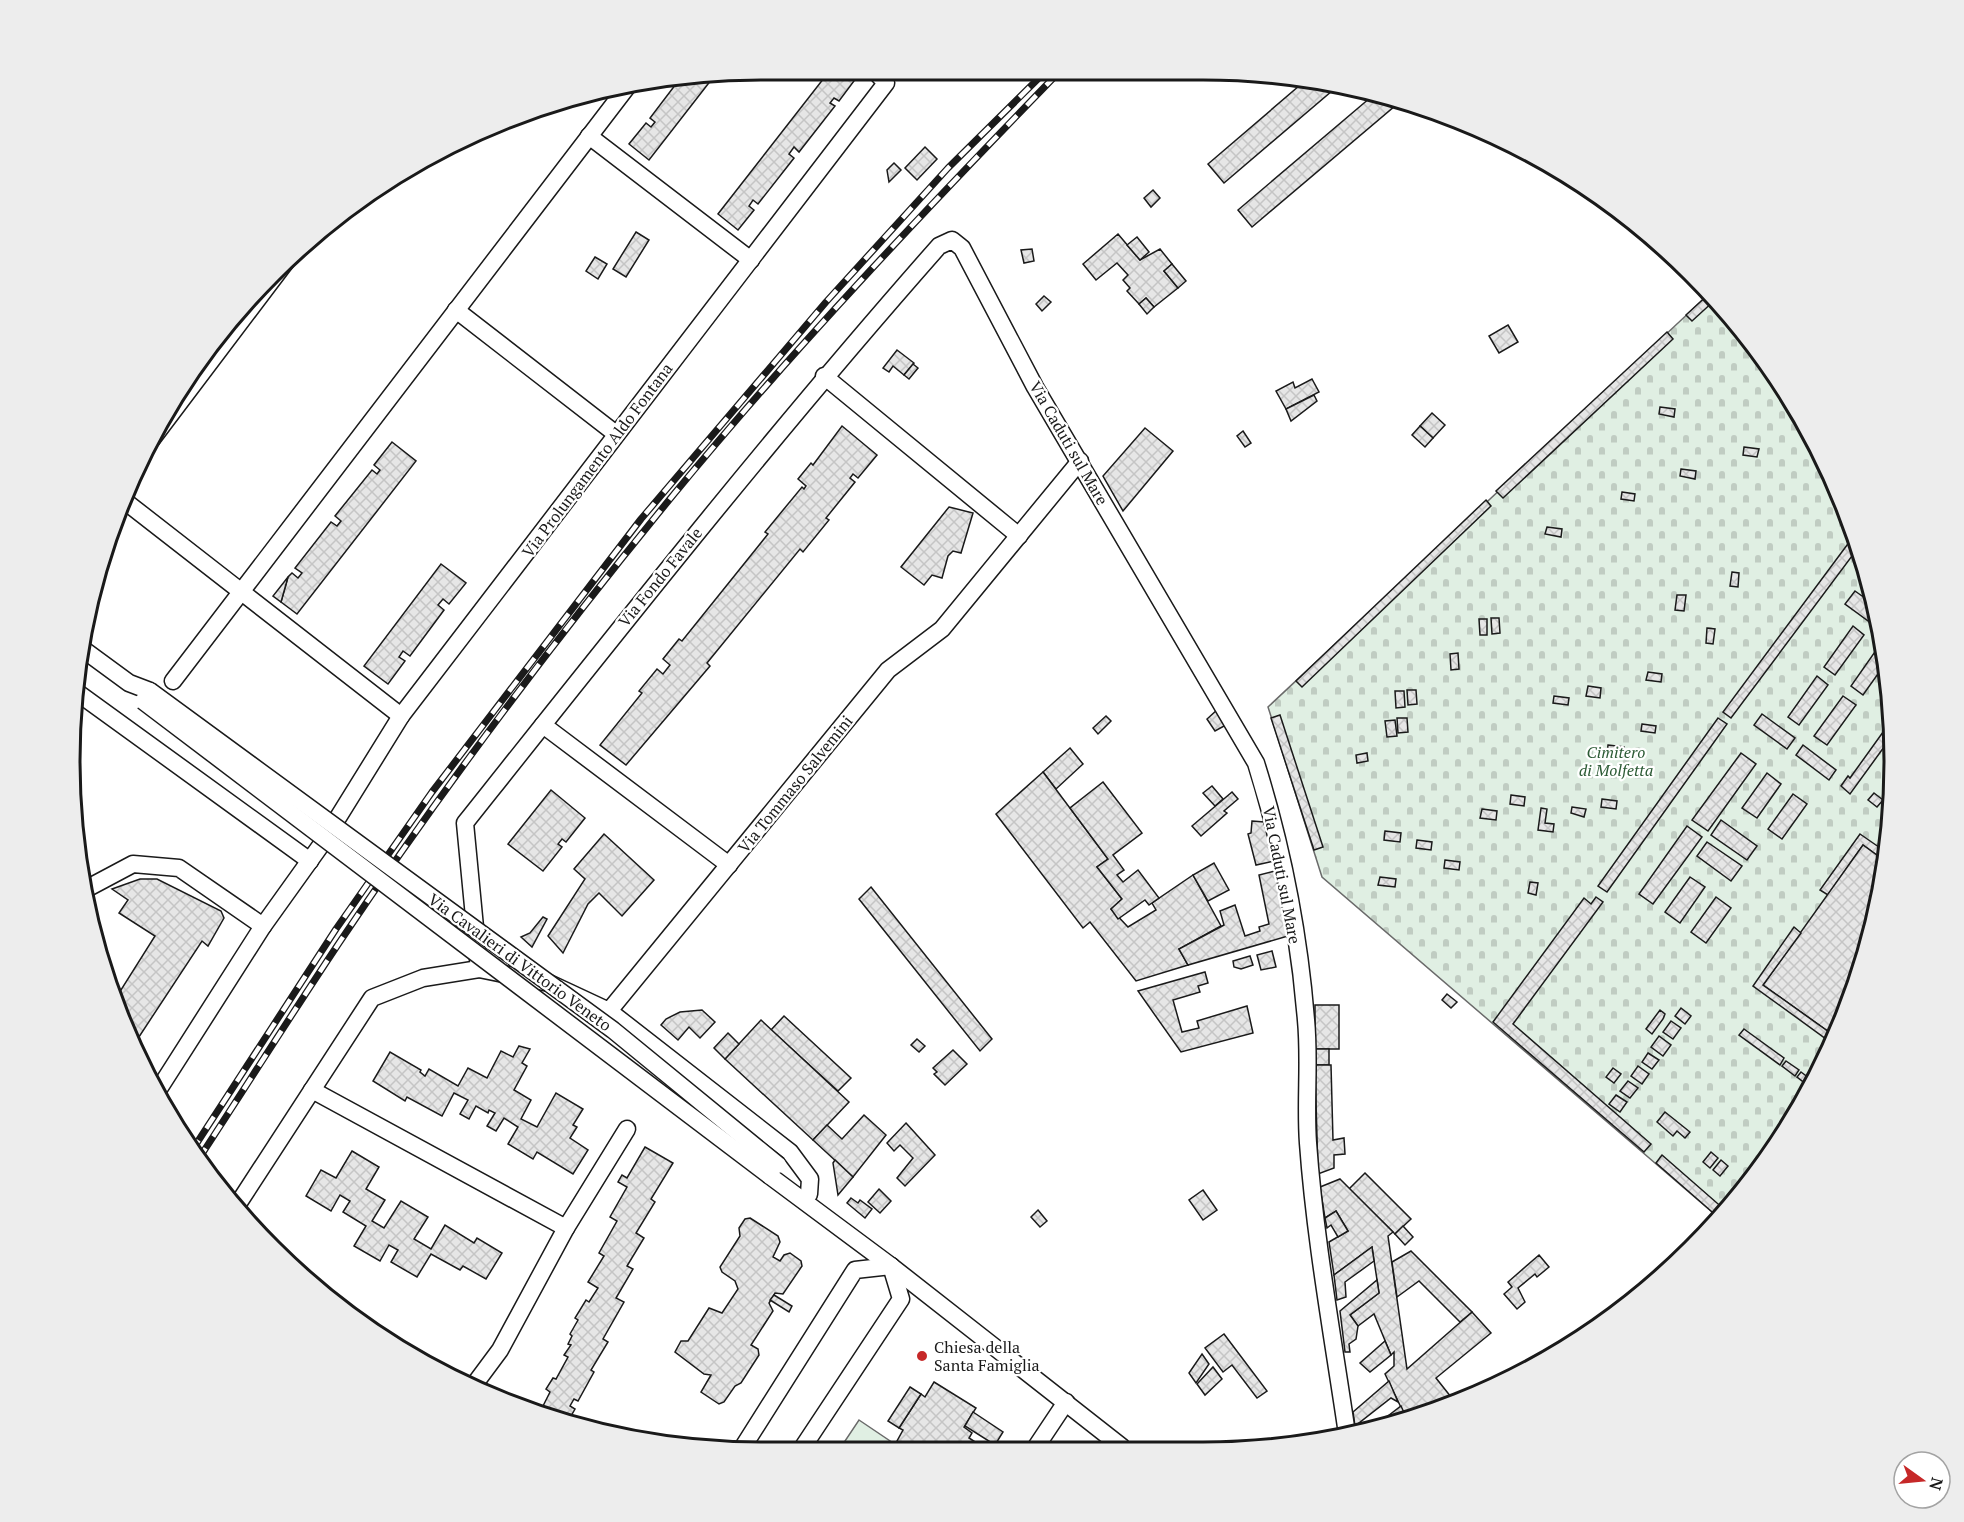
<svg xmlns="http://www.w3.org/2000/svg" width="1964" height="1522" font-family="'PT Serif',serif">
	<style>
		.green { fill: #e0efe3; stroke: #6a6a6a; stroke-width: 1.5 }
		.cemetery { fill: url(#cemetery-stones); stroke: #6a6a6a; stroke-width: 1.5 }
		.building { fill: url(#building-cross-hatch); stroke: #1a1a1a; stroke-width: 1.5 }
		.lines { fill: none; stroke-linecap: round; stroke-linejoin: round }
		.minor-casing { stroke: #1a1a1a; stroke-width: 19 }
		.minor { stroke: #fff; stroke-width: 16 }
		.rail-casing { stroke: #1a1a1a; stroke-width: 7 }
		.rail { stroke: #fff; stroke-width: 4.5; stroke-dasharray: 14; stroke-linecap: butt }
		.minor-bridge-casing { stroke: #1a1a1a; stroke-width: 19; stroke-linecap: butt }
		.minor-bridge { stroke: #fff; stroke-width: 16 }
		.poi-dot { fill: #c62828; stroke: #fff; stroke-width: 2 }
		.labels { text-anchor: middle; stroke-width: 4.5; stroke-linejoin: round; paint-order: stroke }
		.street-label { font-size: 16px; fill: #1a1a1a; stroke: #fff }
		.park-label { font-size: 16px; font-style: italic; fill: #2b5a34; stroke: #fff }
		.poi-label { font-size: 16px; fill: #1a1a1a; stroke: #fff; text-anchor: start }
		.rim { fill: none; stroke: #1a1a1a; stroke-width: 3 }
	</style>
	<defs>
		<pattern id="cemetery-stones" width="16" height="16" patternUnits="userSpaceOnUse" patternTransform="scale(1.5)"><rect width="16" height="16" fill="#e0efe3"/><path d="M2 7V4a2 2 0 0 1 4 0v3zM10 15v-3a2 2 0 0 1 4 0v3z" fill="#c0ccc2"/></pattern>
		<pattern id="building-cross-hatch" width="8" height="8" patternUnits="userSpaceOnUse" patternTransform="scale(1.5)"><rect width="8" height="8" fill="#e6e6e6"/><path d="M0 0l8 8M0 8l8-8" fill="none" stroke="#c5c5c5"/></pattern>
	</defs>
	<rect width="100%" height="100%" fill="#fff"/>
	<polygon class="green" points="859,1420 899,1447 841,1447"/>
	<polygon class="cemetery" points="1710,293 1779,377 1842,497 1882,626 1895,761 1882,896 1842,1026 1778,1146 1719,1218 1322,877 1268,707"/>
	<g class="building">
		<polygon points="831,69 846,69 857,77 839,101 834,98 830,103 835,106 799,152 794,147 789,154 794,158 758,204 753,200 749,206 754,210 738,230 718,214"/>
		<polygon points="715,75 649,160 629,144 646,123 651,127 655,122 650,118 679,80"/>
		<polygon points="1306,80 1339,85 1224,183 1208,164"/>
		<polygon points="1377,92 1402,100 1252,227 1238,210"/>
		<polygon points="925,147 937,159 917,180 905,168"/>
		<polygon points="894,163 901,170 889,182 887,170"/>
		<polygon points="1153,190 1160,198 1151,207 1144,198"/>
		<polygon points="636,232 649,240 626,277 613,269"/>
		<polygon points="1118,234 1140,260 1160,249 1172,264 1164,271 1178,288 1154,307 1146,298 1139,304 1127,291 1130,288 1123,280 1128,275 1117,263 1096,280 1083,264"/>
		<polygon points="1137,237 1149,252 1140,260 1127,245"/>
		<polygon points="1032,249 1034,261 1024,263 1021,250"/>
		<polygon points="595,257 607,264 598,279 586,271"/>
		<polygon points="1172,264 1186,281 1178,288 1164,271"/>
		<polygon points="1710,293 1715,300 1692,321 1686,315"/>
		<polygon points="1044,296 1051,302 1042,311 1036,304"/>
		<polygon points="1146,298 1154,307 1147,314 1139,304"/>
		<polygon points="1508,325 1518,342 1499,353 1489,336"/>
		<polygon points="1667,332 1673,339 1503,498 1496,491"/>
		<polygon points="897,350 914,363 904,375 893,366 889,372 883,368"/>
		<polygon points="913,364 918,368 909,379 904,375"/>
		<polygon points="1312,379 1319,392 1286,409 1276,391 1293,382 1295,388"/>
		<polygon points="1314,395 1317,401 1291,421 1286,409"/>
		<polygon points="1660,407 1675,409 1674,417 1659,414"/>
		<polygon points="1432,413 1445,425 1433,438 1420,426"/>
		<polygon points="842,426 877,455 858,478 853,474 850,478 855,482 826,518 829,520 803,552 800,549 707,663 710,666 626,765 600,745 642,693 639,691 657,669 663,674 670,665 663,659 679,639 682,641 768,534 765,532 802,487 804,489 806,486 798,479 811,463 813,465"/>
		<polygon points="1420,426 1433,438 1425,447 1412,435"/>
		<polygon points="1145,428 1173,451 1123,511 1103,476"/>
		<polygon points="1243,431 1251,443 1245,447 1237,436"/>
		<polygon points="392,442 416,461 297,614 281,602 288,577 292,573 298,578 302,573 295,568 331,522 337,526 341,521 335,516 372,470 377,474 380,470 374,465"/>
		<polygon points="1744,447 1759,449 1757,457 1743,455"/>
		<polygon points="1681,469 1696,471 1695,479 1680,476"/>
		<polygon points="1622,492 1635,494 1634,501 1621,499"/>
		<polygon points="1486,500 1491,506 1302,687 1296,681"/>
		<polygon points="949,507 973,513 961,553 953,551 948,556 942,578 932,575 924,585 901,567"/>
		<polygon points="1547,527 1562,529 1561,537 1545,534"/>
		<polygon points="1853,537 1858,548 1731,718 1723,712"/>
		<polygon points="441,564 466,583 449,604 443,599 438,605 444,610 410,656 403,651 399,657 405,661 388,684 364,666"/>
		<polygon points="1732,572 1739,573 1738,587 1730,586"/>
		<polygon points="288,577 281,602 273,596"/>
		<polygon points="1855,591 1876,606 1880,619 1875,626 1845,604"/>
		<polygon points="1677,595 1686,595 1684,611 1675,610"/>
		<polygon points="1491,618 1499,618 1500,633 1492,634"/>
		<polygon points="1479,619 1487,619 1487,635 1480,635"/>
		<polygon points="1853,626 1864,635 1835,675 1824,667"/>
		<polygon points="1707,628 1715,629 1713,644 1706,643"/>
		<polygon points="1879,646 1884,650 1885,664 1863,695 1851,686"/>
		<polygon points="1458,653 1459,669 1451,670 1450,654"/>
		<polygon points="1648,672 1662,674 1661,682 1646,680"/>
		<polygon points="1817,676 1828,685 1799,725 1788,717"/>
		<polygon points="1588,686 1601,688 1600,698 1586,696"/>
		<polygon points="1407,690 1416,690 1417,704 1408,705"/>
		<polygon points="1395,691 1404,691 1405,707 1396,708"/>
		<polygon points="1554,696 1569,698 1568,705 1553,703"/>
		<polygon points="1843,696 1856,705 1827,745 1814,736"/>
		<polygon points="1217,710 1226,725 1215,731 1207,719"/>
		<polygon points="1762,714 1795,738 1787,749 1754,725"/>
		<polygon points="1280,715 1323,847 1314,850 1271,718"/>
		<polygon points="1106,716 1111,721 1098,734 1093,728"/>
		<polygon points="1397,718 1407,718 1408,732 1398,733"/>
		<polygon points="1718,718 1727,724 1607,892 1598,886"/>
		<polygon points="1395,720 1397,736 1387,737 1385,721"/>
		<polygon points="1891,721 1892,736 1850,794 1841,786 1848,776 1850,778"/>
		<polygon points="1642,724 1656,726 1655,733 1641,731"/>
		<polygon points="1608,745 1624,747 1623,756 1607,754"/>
		<polygon points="1803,745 1836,770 1829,780 1796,755"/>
		<polygon points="1070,748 1083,764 1056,789 1043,772"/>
		<polygon points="1367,753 1368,761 1357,763 1356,755"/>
		<polygon points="1741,753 1756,764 1708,831 1692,820"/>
		<polygon points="1043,772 1108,859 1097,867 1122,899 1111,909 1128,927 1156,910 1152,903 1193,875 1221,926 1179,949 1188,965 1136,981 1090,922 1083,928 996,814"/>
		<polygon points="1767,773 1781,784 1757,818 1742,808"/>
		<polygon points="1103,782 1142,833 1113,855 1124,870 1117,875 1123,882 1138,870 1159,898 1149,905 1145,900 1118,919 1111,909 1122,899 1097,867 1108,859 1070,808"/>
		<polygon points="1212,786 1223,799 1215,806 1203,793"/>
		<polygon points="551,790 585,818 566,842 562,839 558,844 562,847 543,871 508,844"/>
		<polygon points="1232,792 1238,799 1224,811 1227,813 1201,836 1192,826"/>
		<polygon points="1874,793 1883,800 1877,807 1868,800"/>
		<polygon points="1793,794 1807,804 1782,839 1768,829"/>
		<polygon points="1511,795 1525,797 1524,806 1510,804"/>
		<polygon points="1602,799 1617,801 1616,809 1601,807"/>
		<polygon points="1572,807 1586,809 1584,817 1571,813"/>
		<polygon points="1541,808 1547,809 1545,823 1554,824 1553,832 1538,830"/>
		<polygon points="1482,809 1497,811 1496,820 1480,818"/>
		<polygon points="1721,820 1757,846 1747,860 1711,835"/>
		<polygon points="1252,821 1264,822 1274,861 1256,865 1248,834 1251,833"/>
		<polygon points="1687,826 1702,837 1653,904 1639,894"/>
		<polygon points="1385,831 1401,833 1400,842 1384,840"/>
		<polygon points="604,834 654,880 622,916 599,893 588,904 563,953 548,936 585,879 574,869"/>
		<polygon points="1860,834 1886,852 1885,861 1863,845 1828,895 1820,890"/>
		<polygon points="1417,840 1432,842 1431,850 1416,848"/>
		<polygon points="1707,842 1742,866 1731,881 1697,856"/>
		<polygon points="1863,845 1885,861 1882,896 1842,1026 1836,1037 1763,985"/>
		<polygon points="1445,860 1460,862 1459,870 1444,868"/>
		<polygon points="1214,863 1229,890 1208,901 1193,875"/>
		<polygon points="1275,871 1288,936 1188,965 1179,949 1224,925 1220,911 1235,905 1245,936 1260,931 1259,927 1269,924 1259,875"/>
		<polygon points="1380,877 1396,879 1395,887 1378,885"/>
		<polygon points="1690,877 1705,887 1680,923 1665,912"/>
		<polygon points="140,879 157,879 221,911 224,918 208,946 202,941 133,1046 122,1026 110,991 114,985 121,990 155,936 119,913 128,900 112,889"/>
		<polygon points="1530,882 1538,883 1536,895 1528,893"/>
		<polygon points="871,887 992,1039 980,1051 859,899"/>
		<polygon points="1596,897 1603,902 1513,1024 1651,1144 1644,1152 1493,1022 1584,898 1591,904"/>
		<polygon points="1716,897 1731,908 1706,943 1691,932"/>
		<polygon points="543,917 547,919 532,947 521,937 530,933"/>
		<polygon points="1794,927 1801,933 1763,985 1836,1037 1833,1044 1753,986"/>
		<polygon points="1272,951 1276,967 1261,970 1257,955"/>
		<polygon points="1250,956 1253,965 1241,969 1234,967 1233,961"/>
		<polygon points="1205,972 1208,983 1198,986 1200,992 1173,1000 1182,1032 1199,1028 1197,1021 1247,1006 1253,1033 1181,1052 1138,991"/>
		<polygon points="1447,994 1457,1002 1451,1008 1442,1000"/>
		<rect x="1315" y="1005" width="24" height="44"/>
		<polygon points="1681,1008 1691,1016 1685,1024 1675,1016"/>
		<polygon points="702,1010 715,1022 700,1038 689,1027 678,1040 661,1025 666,1019 680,1012"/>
		<polygon points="1660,1010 1665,1014 1663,1019 1652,1034 1646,1029"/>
		<polygon points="784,1016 851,1078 838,1091 771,1030"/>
		<polygon points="761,1020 849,1102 813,1140 725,1059"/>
		<polygon points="1671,1021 1681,1028 1673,1039 1663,1032"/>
		<polygon points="1744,1029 1784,1058 1780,1065 1739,1035"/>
		<polygon points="728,1033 739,1044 725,1059 714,1048"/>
		<polygon points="1659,1036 1671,1045 1663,1056 1651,1047"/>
		<polygon points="917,1039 925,1046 919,1052 911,1045"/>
		<polygon points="519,1046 530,1049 522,1063 527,1066 514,1090 531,1100 521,1119 537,1127 556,1093 583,1109 573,1125 577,1127 570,1138 588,1150 573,1174 537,1152 533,1159 508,1144 518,1127 504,1118 496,1131 487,1126 495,1113 489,1110 488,1113 476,1106 469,1119 460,1114 468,1100 454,1093 442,1116 407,1097 405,1101 373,1081 390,1052 421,1070 420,1072 425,1076 429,1069 458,1086 468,1068 487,1078 501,1051 513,1057"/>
		<rect x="1315" y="1049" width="14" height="16"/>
		<polygon points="953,1050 967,1064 945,1085 934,1074 937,1072 933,1068"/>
		<polygon points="1648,1053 1659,1060 1652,1069 1642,1062"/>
		<polygon points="1786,1061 1799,1070 1795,1076 1782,1066"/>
		<polygon points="1315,1065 1331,1065 1333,1140 1344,1138 1345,1154 1334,1155 1334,1168 1318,1174"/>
		<polygon points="1638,1066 1649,1074 1642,1084 1631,1076"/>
		<polygon points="1613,1068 1621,1074 1614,1083 1606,1077"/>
		<polygon points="1801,1072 1813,1081 1810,1087 1797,1077"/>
		<polygon points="1628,1081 1638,1088 1630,1098 1620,1091"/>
		<polygon points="1616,1095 1627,1102 1620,1112 1609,1104"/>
		<polygon points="1665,1112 1690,1132 1685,1138 1677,1131 1673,1136 1657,1122"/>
		<polygon points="864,1115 886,1135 853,1177 813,1140 827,1125 842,1139"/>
		<polygon points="906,1123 935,1155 905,1186 897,1178 913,1158 900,1145 894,1151 887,1143"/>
		<polygon points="645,1147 673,1163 651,1199 655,1202 636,1233 644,1238 627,1266 633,1269 616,1298 624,1302 603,1339 608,1342 591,1370 594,1372 578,1401 574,1399 570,1406 575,1409 567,1423 538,1416 550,1392 546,1389 553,1378 556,1379 568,1357 564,1355 571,1345 568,1344 572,1336 570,1334 578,1320 575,1318 586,1300 589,1302 598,1288 588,1282 604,1256 599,1253 617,1221 610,1217 627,1187 618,1182 622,1175 627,1178"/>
		<polygon points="352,1151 379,1167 366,1189 385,1200 372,1221 384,1228 401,1201 428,1217 414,1239 431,1249 445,1225 474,1243 477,1238 502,1253 486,1279 463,1266 460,1270 431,1254 417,1277 391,1262 398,1250 389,1245 380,1261 354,1246 366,1226 343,1212 350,1201 340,1195 331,1211 306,1196 321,1170 336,1178"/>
		<polygon points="1711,1152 1718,1158 1710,1168 1703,1162"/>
		<polygon points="1662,1155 1725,1210 1719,1218 1656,1163"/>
		<polygon points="835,1160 853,1177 838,1195 833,1163"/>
		<polygon points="1721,1160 1728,1166 1720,1176 1713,1170"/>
		<polygon points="1365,1173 1411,1219 1395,1234 1349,1189"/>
		<polygon points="1340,1179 1393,1232 1388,1236 1407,1369 1472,1312 1491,1333 1436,1378 1455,1402 1426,1416 1407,1420 1385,1374 1394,1366 1394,1352 1391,1355 1374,1314 1358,1326 1350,1315 1379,1293 1372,1247 1334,1275 1329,1242 1348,1231 1336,1211 1325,1218 1320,1187"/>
		<polygon points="879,1189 891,1201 880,1213 868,1202"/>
		<polygon points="1203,1190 1217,1210 1203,1220 1189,1200"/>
		<polygon points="851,1198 858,1203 860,1200 872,1209 865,1218 847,1203"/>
		<polygon points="1038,1210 1047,1221 1040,1227 1031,1217"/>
		<polygon points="1336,1211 1348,1231 1338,1237 1331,1225 1327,1228 1325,1218"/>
		<polygon points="750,1218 778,1236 780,1242 773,1257 780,1261 784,1255 790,1253 801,1261 802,1266 783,1294 775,1293 769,1303 773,1311 751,1345 758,1349 759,1355 741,1383 735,1386 724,1402 719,1404 701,1392 711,1375 704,1374 675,1352 681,1341 688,1341 709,1308 722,1313 738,1289 735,1281 722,1272 720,1267 740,1236 739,1228 745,1219"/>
		<polygon points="1403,1226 1413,1237 1405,1245 1395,1234"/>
		<polygon points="1372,1247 1374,1261 1345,1282 1346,1297 1337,1300 1334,1275"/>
		<polygon points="1411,1251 1472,1312 1460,1322 1419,1281 1397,1297 1392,1262"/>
		<polygon points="1539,1255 1549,1267 1537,1277 1535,1274 1518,1288 1525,1302 1517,1309 1504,1294 1512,1287 1508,1282"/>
		<polygon points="1377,1280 1379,1293 1350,1315 1358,1326 1356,1339 1349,1344 1350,1352 1345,1352 1340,1311"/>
		<polygon points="774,1295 792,1306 789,1312 770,1300"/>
		<polygon points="1224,1334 1267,1391 1257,1398 1232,1365 1223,1372 1205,1348"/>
		<polygon points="1385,1341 1391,1355 1370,1372 1360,1363"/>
		<polygon points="1202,1354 1209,1364 1196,1383 1189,1373"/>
		<polygon points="1213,1367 1222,1379 1205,1395 1197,1384"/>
		<polygon points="1389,1381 1398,1402 1391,1398 1355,1426 1353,1412"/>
		<polygon points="934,1382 976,1408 964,1427 972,1433 969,1438 983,1447 907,1447 897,1441 903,1430 899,1428 921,1394 925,1397"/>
		<polygon points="910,1387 921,1394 899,1428 888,1421"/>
		<polygon points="1401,1406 1406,1417 1398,1423 1371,1429"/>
		<polygon points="973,1412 1003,1432 995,1445 965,1426"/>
	</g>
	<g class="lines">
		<defs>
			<g id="minor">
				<polyline points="589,136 751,260"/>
				<polyline points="456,310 616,434"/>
				<polyline points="824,376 1019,536"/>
				<polyline points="152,439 288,259"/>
				<polyline points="126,502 401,716"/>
				<polyline points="84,650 129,683 150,691"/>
				<polyline points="173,681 627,87"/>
				<polyline points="78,693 310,861"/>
				<polyline points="543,725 729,865"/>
				<polyline points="86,889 133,864 179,868 263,926"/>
				<path d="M479,969L465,823C620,628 774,433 939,246L952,240L962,248L1035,387L1256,763C1282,846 1299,933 1306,1020C1310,1061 1305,1102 1308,1143C1315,1240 1333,1338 1347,1434"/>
				<polyline points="609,1011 790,1152 810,1179 809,1194"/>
				<polyline points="312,1090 566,1228 500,1350 474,1385"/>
				<polyline points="157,1092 263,926 321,845 401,716 886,83 873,69"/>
				<polyline points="770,1176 891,1266 1122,1447"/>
				<polyline points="236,1207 372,998 423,978 479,969 549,983 609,1011 888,670 942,629 1080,461"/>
				<polyline points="566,1228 627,1129"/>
				<polyline points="743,1447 855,1270 891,1266"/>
				<polyline points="803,1447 901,1299 891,1266"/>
				<polyline points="1036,1447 1066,1402"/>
			</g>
		</defs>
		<use href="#minor" class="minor-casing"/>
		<use href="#minor" class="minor"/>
		<defs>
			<g id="rail">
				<polyline points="191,1152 336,929 432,792 641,519 826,302 948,168 1047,70"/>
				<path d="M198,1160C245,1088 291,1015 339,943C443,788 556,638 674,494C796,346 928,207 1061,70"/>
			</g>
		</defs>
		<use href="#rail" class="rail-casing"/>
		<use href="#rail" class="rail"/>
		<defs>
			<g id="minor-bridge">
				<polyline points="150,691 613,1030 778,1165"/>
				<polyline points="143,701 770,1176"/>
			</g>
		</defs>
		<use href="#minor-bridge" class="minor-bridge-casing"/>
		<use href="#minor-bridge" class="minor-bridge"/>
	</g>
	<circle class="poi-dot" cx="922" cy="1356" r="6"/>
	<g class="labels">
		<g class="street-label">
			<text transform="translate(1069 443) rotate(60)" y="6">Via Caduti sul Mare</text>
			<text transform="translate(597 460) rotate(-53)" y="6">Via Prolungamento Aldo Fontana</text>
			<text transform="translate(660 577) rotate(-51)" y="6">Via Fondo Favale</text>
			<text transform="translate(795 784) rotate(-51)" y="6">Via Tommaso Salvemini</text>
			<text transform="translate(1282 875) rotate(79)" y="6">Via Caduti sul Mare</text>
			<text transform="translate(520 962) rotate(36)" y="6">Via Cavalieri di Vittorio Veneto</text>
		</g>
		<g class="park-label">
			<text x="1616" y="758">Cimitero<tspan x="1616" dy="18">di Molfetta</tspan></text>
		</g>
		<g class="poi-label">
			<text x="934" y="1353">Chiesa della<tspan x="934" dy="18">Santa Famiglia</tspan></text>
		</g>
	</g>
	<path d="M0 0H1964V1522H0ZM761 80H1203A681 681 0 0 1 1884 761V761A681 681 0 0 1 1203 1442H761A681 681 0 0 1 80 761V761A681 681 0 0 1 761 80Z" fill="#ededed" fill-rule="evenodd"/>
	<path class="rim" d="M761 80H1203A681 681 0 0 1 1884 761V761A681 681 0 0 1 1203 1442H761A681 681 0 0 1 80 761V761A681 681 0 0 1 761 80Z"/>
	<g transform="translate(1922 1480) rotate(105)"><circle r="28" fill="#ffffff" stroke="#a3a3a3" stroke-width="1.5"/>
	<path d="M0-4.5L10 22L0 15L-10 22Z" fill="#c62828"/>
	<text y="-9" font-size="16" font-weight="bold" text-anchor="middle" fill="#1a1a1a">N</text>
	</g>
</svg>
